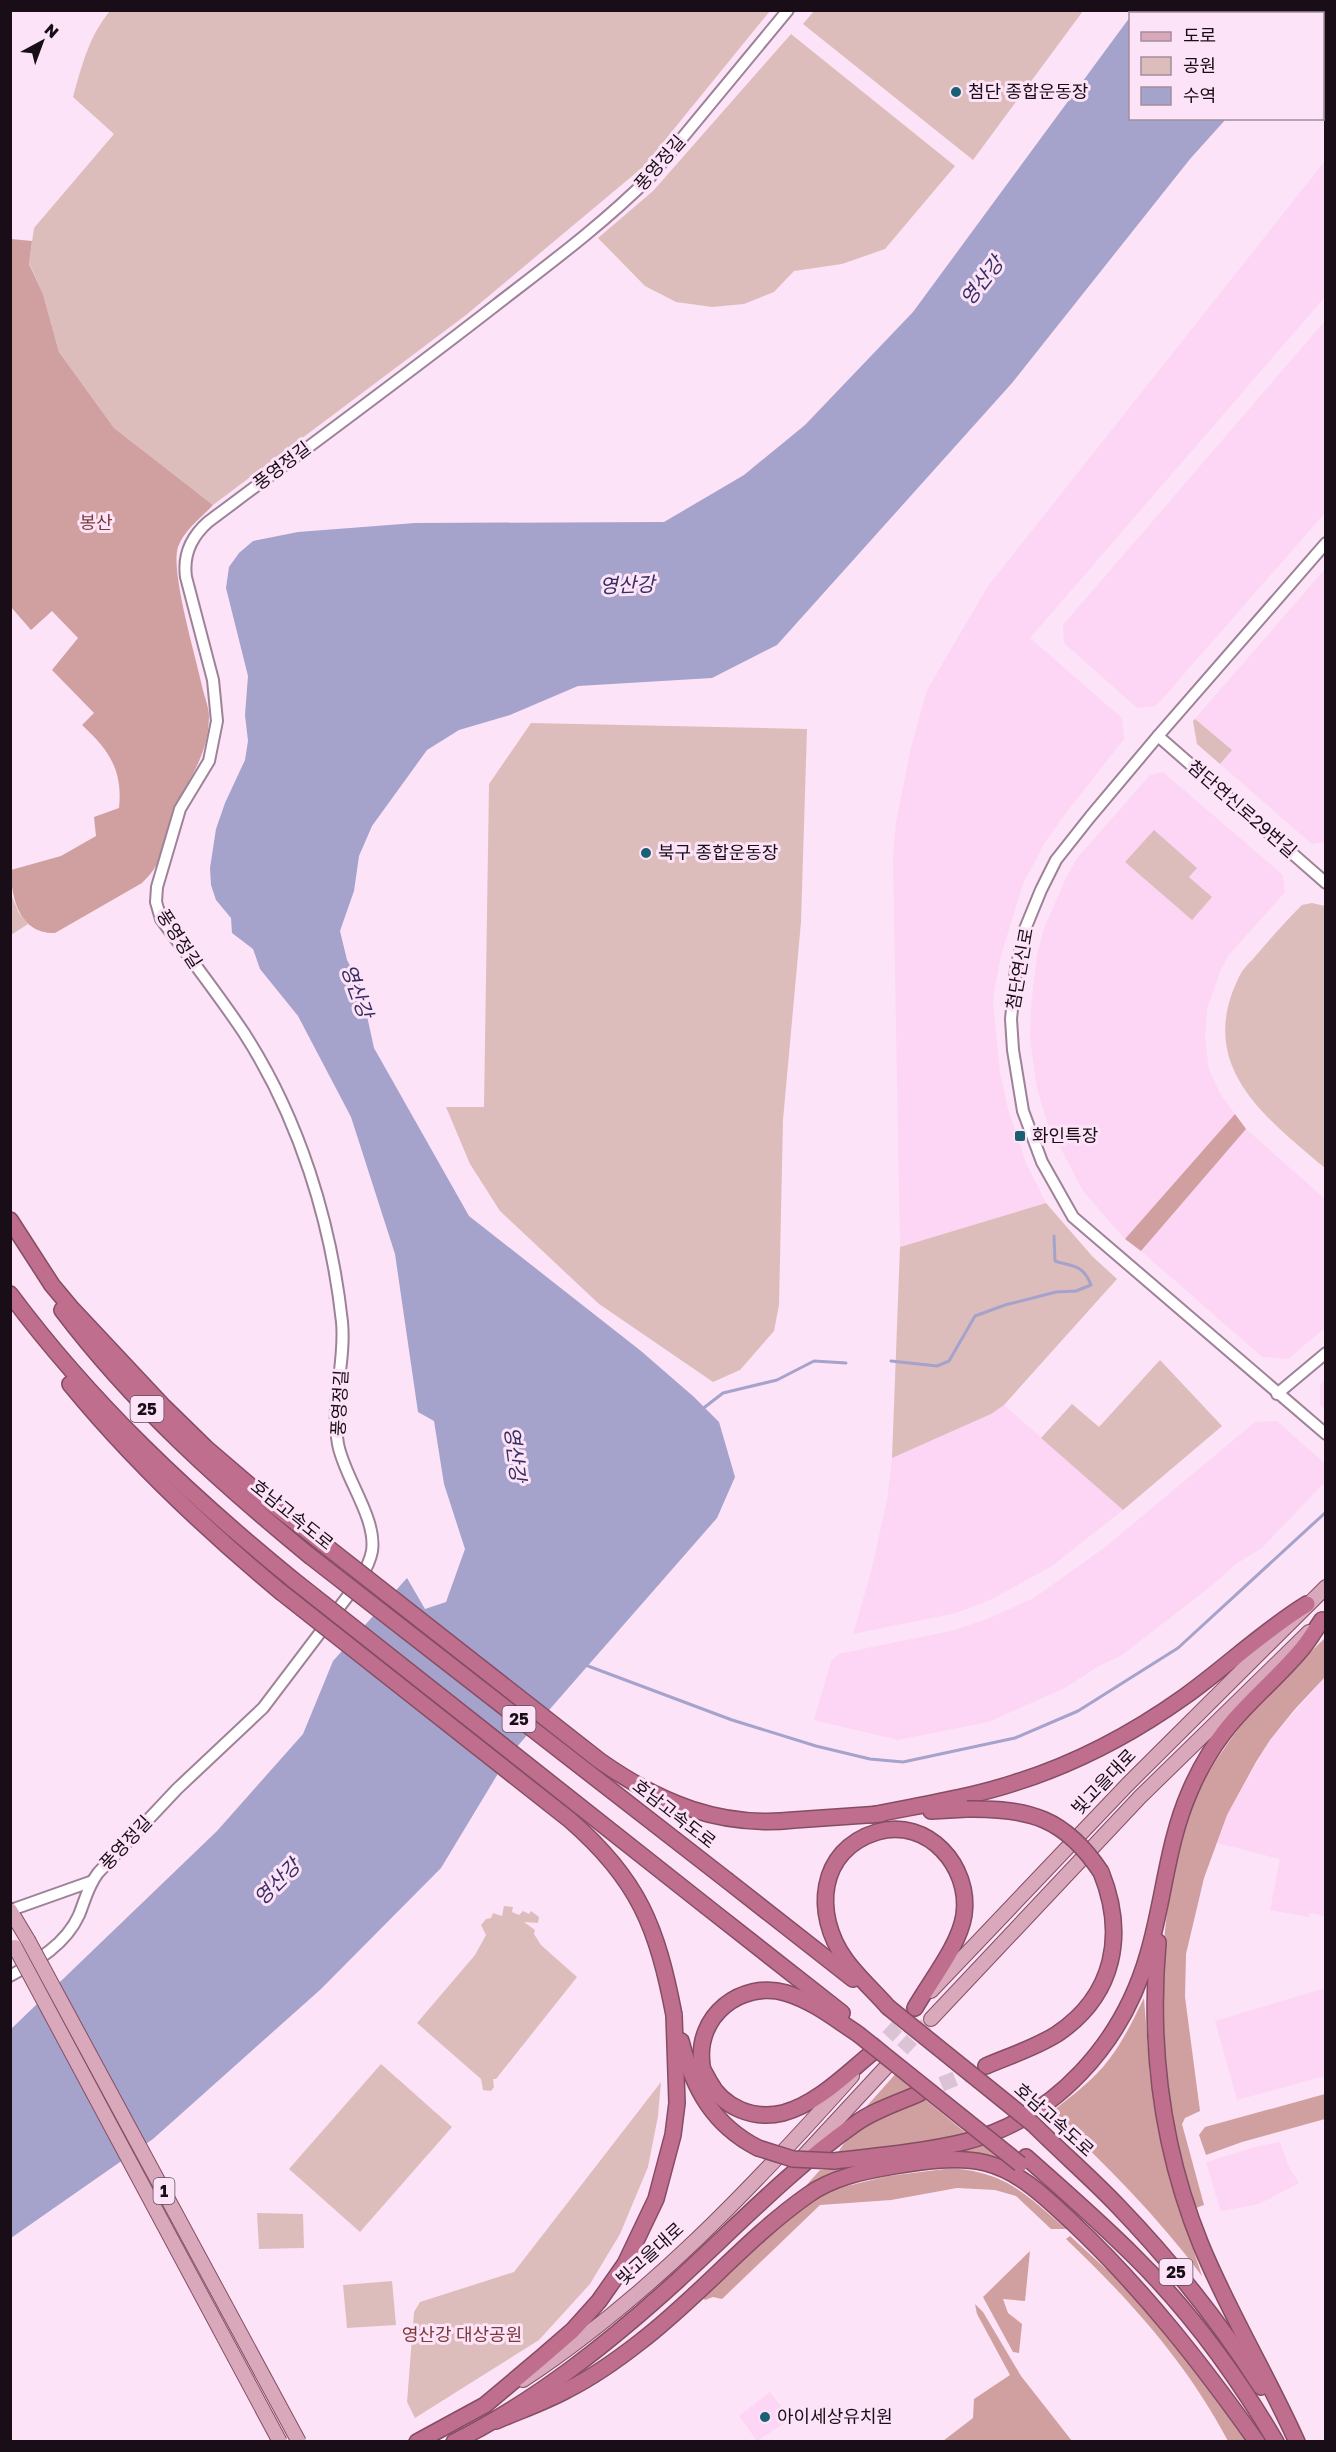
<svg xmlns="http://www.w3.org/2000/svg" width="1336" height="2452" font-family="'Golos Text','Noto Sans KR',sans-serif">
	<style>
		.built { fill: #fcd6f4 }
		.green { fill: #ddbdbc }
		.forest { fill: #d09f9f }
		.water { fill: #a5a2cb }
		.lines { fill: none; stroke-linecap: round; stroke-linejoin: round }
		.stream { stroke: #a5a2cb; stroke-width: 3 }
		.major-tunnel { stroke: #dac3d5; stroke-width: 14; stroke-dasharray: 14 7; stroke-linecap: butt }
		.highway-tunnel { stroke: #dac3d5; stroke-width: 15; stroke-dasharray: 15 8; stroke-linecap: butt }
		.minor-casing { stroke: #9e8298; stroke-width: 14 }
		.major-casing { stroke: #854d64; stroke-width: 16 }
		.highway-casing { stroke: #854d64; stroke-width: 18 }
		.minor { stroke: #fff; stroke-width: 10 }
		.major { stroke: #d9a9bb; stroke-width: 14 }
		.highway { stroke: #bf6f8d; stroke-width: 15 }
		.major-bridge-casing { stroke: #854d64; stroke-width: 16; stroke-linecap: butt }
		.highway-bridge-casing { stroke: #854d64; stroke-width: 18; stroke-linecap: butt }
		.major-bridge { stroke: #d9a9bb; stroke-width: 14 }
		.highway-bridge { stroke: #bf6f8d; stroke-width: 15 }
		.poi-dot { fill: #1b6072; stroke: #fce3f7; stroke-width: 2 }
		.labels { text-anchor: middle; stroke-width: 6; stroke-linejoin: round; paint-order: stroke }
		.shield { fill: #fce3f7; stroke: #5d4e5a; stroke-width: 1.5 }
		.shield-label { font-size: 16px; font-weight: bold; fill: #190e17 }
		.poi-label { font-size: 18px; fill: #190e17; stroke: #fce3f7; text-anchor: start }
		.street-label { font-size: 18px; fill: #190e17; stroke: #fce3f7 }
		.park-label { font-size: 18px; fill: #7a3b3c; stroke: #fce3f7 }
		.water-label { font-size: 20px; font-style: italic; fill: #352d61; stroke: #fce3f7 }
	</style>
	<rect width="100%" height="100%" fill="#fce3f7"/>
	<g class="built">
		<polygon points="1325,161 1325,297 1030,638 1122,718 1124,739 1062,818 1044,844 1023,884 1001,955 994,992 993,1003 1000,1073 1008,1109 1026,1163 1046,1203 900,1247 893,857 896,823 911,748 927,690 988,586"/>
		<polygon points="1325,321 1325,513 1156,706 1137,708 1064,643 1063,625"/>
		<polygon points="1325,569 1325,842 1312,844 1197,744 1193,721"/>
		<polygon points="1163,772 1283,875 1285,892 1229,955 1220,972 1207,1009 1205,1037 1209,1070 1220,1093 1235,1114 1125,1239 1083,1191 1047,1122 1037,1088 1030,1040 1031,1007 1037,955 1044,928 1067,876 1078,857 1150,775"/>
		<polygon points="1246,1129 1325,1199 1325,1328 1288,1359 1262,1357 1141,1251"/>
		<polygon points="1325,1380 1325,1410 1320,1405 1320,1385"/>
		<polygon points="1004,1405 1123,1510 1052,1566 992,1599 956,1613 853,1634 871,1572 887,1500 892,1458 991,1414"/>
		<polygon points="1277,1421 1325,1464 1325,1482 1262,1548 1236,1564 1210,1587 1122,1655 1097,1667 1065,1688 988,1722 898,1740 814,1720 831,1661 838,1654 951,1631 987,1619 1034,1598 1104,1548 1255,1422"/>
		<polygon points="1325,1677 1325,1916 1310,1913 1309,1917 1270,1910 1280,1859 1217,1843 1227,1815 1270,1740"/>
		<polygon points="1325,1988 1325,2076 1237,2100 1215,2021"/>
		<polygon points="1280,2142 1288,2165 1299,2183 1259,2204 1223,2211 1220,2209 1206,2162 1259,2146"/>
		<polygon points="770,2392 791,2419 757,2441 739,2416"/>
	</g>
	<g class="green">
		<path d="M110,11H770L643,167L466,315L213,505L114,428L59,352L43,294L29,263L34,228L114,134L73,97C82,65 89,36 110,11Z"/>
		<polygon points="814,11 814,10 1083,11 973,160 803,24"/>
		<polygon points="791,34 955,166 885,249 842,264 794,271 774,292 744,304 712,307 676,302 645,286 598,238 653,191"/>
		<polygon points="1195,719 1232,750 1220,764 1197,744 1193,721"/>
		<polygon points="531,723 807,729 801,922 783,1120 779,1305 774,1331 740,1370 713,1382 599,1304 500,1211 470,1164 446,1107 484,1107 489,784"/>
		<polygon points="1154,830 1197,868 1189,877 1212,897 1192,920 1125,862"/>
		<polygon points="10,892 19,913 28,924 11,935"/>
		<path d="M1312,903L1325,906V1168C1265,1117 1195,1066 1239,977C1242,970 1248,964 1253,959C1269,940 1285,922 1302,905Z"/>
		<polygon points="1046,1203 1092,1256 1117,1279 1004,1405 991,1414 892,1458 900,1247"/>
		<polygon points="1160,1360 1222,1426 1123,1510 1041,1438 1072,1404 1099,1427"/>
		<polygon points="504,1906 513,1907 512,1912 519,1915 523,1911 529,1914 531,1911 539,1917 538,1923 524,1922 535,1930 534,1934 541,1945 577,1977 496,2079 493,2079 494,2087 491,2091 483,2090 481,2079 417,2023 475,1955 486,1935 481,1925 486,1919 491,1918 493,1913 502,1916"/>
		<polygon points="381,2064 452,2127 360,2232 289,2169"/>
		<polygon points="661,2082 658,2116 648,2167 620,2234 590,2284 539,2340 415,2418 407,2402 414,2312 420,2302 514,2272"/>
		<polygon points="257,2213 303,2214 304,2248 259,2249"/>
		<polygon points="392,2281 396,2325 347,2328 343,2285"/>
	</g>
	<g class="forest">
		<path d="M11,239L32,241L29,264L43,294L59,352L114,428L213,505C201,518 184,530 178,547C170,571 196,657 202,686C204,696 209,707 209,717C208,756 190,776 174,810C161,840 169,857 142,883L55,933C20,934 11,899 11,870L61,856L96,836L94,817L119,808C123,770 109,750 82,725L94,713L52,670L78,638L52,611L31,630L11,607Z"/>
		<polygon points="1235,1114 1246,1129 1141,1251 1125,1239"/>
		<path d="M1325,1638V1677L1295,1709L1270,1740L1256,1762L1227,1815L1204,1878L1186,1954L1185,1997L1200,2111L1185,2118L1182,2124L1204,2205L1196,2208C1179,2153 1164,2095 1162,2038C1159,1966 1166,1877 1191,1809C1198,1789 1212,1766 1224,1749C1252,1707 1289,1673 1325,1638Z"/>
		<path d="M1144,1998L1150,2076L1170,2179L1202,2276C1157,2216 1106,2164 1050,2113C1068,2099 1088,2084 1103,2067C1121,2046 1132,2022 1144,1998Z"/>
		<polygon points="899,2070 920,2087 904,2091 867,2109 866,2107"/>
		<polygon points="1325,2094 1325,2119 1242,2142 1206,2155 1199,2135 1205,2127"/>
		<path d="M923,2098L966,2133L936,2140L838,2154C846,2129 901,2109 923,2098Z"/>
		<polygon points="982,2143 1014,2169 951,2154"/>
		<polygon points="861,2166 812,2188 804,2188 820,2170"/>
		<path d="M953,2168C1009,2174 1025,2194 1066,2229H1051L1016,2196L995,2190L957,2188L891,2200L820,2205L722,2299L713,2297L705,2300L701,2296L807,2203L831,2190L888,2176Z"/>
		<path d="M1070,2236L1106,2269L1111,2267L1192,2359L1251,2441H1228C1186,2362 1131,2301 1066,2239Z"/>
		<polygon points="1030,2251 1025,2301 1003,2299 1008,2313 1022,2324 1019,2353 1013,2352 983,2297"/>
		<polygon points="975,2304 983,2312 1021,2376 1072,2441 943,2441 973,2418 974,2399 1010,2375 977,2314"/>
	</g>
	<g class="water">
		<polygon points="1135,11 1320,10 1320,11 1317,14 1133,13"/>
		<polygon points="1130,17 1130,118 1226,119 1190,159 1012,383 777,645 712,678 578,686 510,715 459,730 427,750 372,826 359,856 354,891 340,931 347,960 360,984 374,1048 469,1216 641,1351 694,1397 719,1422 735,1477 717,1518 508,1757 441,1868 321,1989 153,2139 11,2238 11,2029 217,1831 303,1734 333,1661 407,1578 425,1609 446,1602 465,1549 444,1484 434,1421 418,1412 395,1254 351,1117 298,1016 260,969 253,949 232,933 231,918 216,900 211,885 210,868 216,829 225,803 245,760 248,741 245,715 248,676 226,588 229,567 239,553 253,541 298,532 415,523 664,522 744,475 805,425 913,312"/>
	</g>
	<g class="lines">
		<g class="stream">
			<path d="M891,1361L937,1366L949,1361L975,1316L1005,1305L1056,1292L1076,1291L1091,1285C1083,1264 1073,1267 1055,1261L1054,1236"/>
			<polyline points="701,1410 723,1393 777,1380 814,1361 846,1363"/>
			<polyline points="588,1666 732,1720 816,1746 870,1759 903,1762 1015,1738 1078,1711 1178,1648 1326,1512"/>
		</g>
		<g class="major-tunnel">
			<polyline points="873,2052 915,2008"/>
			<polyline points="888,2065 931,2019"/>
		</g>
		<polyline class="highway-tunnel" points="920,2093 986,2066"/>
		<defs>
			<g id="minor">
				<polyline points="1326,543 1158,736 1090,817 1056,860 1041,890 1025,929 1016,969 1011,1019 1013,1050 1023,1111 1042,1162 1073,1217 1326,1434"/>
				<polyline points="1158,736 1326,883"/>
				<polyline points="1277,1394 1326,1353"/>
				<polyline points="11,1910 90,1882"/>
				<path d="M10,1976C37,1961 66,1944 79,1915C85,1900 88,1886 98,1873L177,1789L263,1708L360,1580C365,1571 370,1562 372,1551C377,1518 344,1477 338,1444C330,1404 346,1363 342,1322C331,1221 299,1118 244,1033C218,994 189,957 161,919L156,902L157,887L180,809L209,761L217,721L213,680L186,577C183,555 191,537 208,522C304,450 401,379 496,305C549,264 603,224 650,177L788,10"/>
			</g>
			<g id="major">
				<polyline points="10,1910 28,1940"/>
				<polyline points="931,1991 1127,1785 1326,1587"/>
				<polyline points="931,2019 1140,1797 1309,1632"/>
				<polyline points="799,2161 888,2065"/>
				<path d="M523,2380C648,2298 753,2187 852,2076"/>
			</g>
			<g id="highway">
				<polyline points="10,1220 52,1285 72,1309 162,1405 206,1448 263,1497 322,1543"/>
				<path d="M10,1294C91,1403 188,1494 292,1579"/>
				<path d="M62,1310C133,1404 220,1482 310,1556"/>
				<path d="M70,1384C133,1461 204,1528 281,1592"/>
				<polyline points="931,1811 967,1809"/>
				<path d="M872,1815C920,1805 968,1798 1014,1783C1075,1764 1132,1734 1184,1697C1226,1667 1263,1631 1307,1604"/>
				<polyline points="794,1820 881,1814"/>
				<polyline points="728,1881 853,1979"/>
				<polyline points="707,1907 842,2013"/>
				<path d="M1158,1942C1149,2045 1162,2149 1201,2245C1229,2313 1267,2375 1297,2442"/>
				<path d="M888,2007C874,1991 857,1976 845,1959C813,1914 818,1850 877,1832C928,1817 971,1867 964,1915C959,1946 931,1980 915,2008"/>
				<path d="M858,2034C835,2019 813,2001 786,1993C741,1980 695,2016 702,2065C702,2070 707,2076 709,2081C723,2108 754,2120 783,2113C817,2104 846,2074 873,2052"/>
				<path d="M681,2041C693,2088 713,2125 758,2148"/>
				<path d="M986,2066C1009,2056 1035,2048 1057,2034C1115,1995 1126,1934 1101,1872"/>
				<path d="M1033,2124C1060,2151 1089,2176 1116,2204C1170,2260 1219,2321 1261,2387"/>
				<path d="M1026,2157C1062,2189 1099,2221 1134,2256C1189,2310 1237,2376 1276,2442"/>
				<path d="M834,2161C877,2156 921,2152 964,2142C1056,2119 1123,2042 1148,1954C1164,1900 1167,1843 1190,1791C1200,1767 1217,1739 1235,1719C1256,1695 1281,1674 1301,1650C1309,1641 1315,1630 1322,1620"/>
				<path d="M496,2421C519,2411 545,2402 567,2390C593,2377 617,2360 640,2342C699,2297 747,2238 808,2195C833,2177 865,2171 894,2166C924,2161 957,2156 986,2163C1021,2172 1047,2199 1073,2223C1143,2289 1201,2363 1257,2442"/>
				<polyline points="417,2442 485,2405 542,2357 573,2330 599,2301 625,2264 656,2199 673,2135 677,2103 674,2015"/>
				<path d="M454,2442C536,2401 610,2342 678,2280C736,2227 790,2170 855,2124C874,2110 898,2103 920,2093"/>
			</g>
		</defs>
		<use href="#minor" class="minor-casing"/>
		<use href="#major" class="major-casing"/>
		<use href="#highway" class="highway-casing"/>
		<use href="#minor" class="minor"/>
		<use href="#major" class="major"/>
		<use href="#highway" class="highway"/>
		<defs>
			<g id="major-bridge">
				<polyline points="28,1940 299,2442"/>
				<polyline points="15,1947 280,2442"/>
			</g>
			<g id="highway-bridge">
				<path d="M322,1543L600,1761C660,1803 720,1828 794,1820"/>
				<polyline points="310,1556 728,1881"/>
				<polyline points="292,1579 707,1907"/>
				<path d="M281,1592L570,1820C639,1880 657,1927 674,2015"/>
				<path d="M967,1809C1030,1808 1065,1818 1101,1872"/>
				<polyline points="888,2007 1033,2124"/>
				<polyline points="858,2034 1020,2164"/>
				<polyline points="758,2148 793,2159 834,2161"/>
			</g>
		</defs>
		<use href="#major-bridge" class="major-bridge-casing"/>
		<use href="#highway-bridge" class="highway-bridge-casing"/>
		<use href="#major-bridge" class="major-bridge"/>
		<use href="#highway-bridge" class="highway-bridge"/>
	</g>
	<g class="poi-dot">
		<circle cx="956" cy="92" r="6"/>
		<circle cx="646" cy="853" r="6"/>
		<rect x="1014" y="1130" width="12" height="12" rx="3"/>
		<circle cx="765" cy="2417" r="6"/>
	</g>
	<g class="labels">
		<g class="shield">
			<rect x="130.5" y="1396" width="33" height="26" rx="4.5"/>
			<rect x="502.5" y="1706" width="33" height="26" rx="4.5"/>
			<rect x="153.5" y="2178" width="21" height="26" rx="4.5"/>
			<rect x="1159.5" y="2259" width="33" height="26" rx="4.5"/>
		</g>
		<g class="shield-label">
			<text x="147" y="1415">25</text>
			<text x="519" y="1725">25</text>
			<text x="164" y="2197">1</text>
			<text x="1176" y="2278">25</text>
		</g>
		<g class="poi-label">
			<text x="968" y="98">첨단 종합운동장</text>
			<text x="658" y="859">북구 종합운동장</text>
			<text x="1032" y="1142">화인특장</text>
			<text x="777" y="2423">아이세상유치원</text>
		</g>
		<g class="street-label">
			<text transform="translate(660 163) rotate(-49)" y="6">풍영정길</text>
			<text transform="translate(282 466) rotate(-37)" y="6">풍영정길</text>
			<text transform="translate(1242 809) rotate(41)" y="6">첨단연신로29번길</text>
			<text transform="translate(179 939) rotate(57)" y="6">풍영정길</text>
			<text transform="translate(1020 969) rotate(-80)" y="6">첨단연신로</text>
			<text transform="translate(340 1403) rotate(-87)" y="6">풍영정길</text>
			<text transform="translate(292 1515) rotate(39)" y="6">호남고속도로</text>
			<text transform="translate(1104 1782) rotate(-46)" y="6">빛고을대로</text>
			<text transform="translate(674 1814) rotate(38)" y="6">호남고속도로</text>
			<text transform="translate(126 1843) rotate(-47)" y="6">풍영정길</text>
			<text transform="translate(1054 2120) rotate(42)" y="6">호남고속도로</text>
			<text transform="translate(650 2254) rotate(-42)" y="6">빛고을대로</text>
		</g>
		<g class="park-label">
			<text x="96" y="529">봉산</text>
			<text x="462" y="2341">영산강 대상공원</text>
		</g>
		<g class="water-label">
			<text transform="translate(982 281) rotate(-52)" y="7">영산강</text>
			<text transform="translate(627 585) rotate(-2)" y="7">영산강</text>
			<text transform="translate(357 991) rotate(70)" y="7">영산강</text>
			<text transform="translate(515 1454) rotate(83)" y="7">영산강</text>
			<text transform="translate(277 1882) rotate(-45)" y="7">영산강</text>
		</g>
	</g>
	<rect width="1336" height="2452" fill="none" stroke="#190e17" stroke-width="24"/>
	<rect x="1129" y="12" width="195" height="108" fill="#fce3f7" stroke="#a18e9d" stroke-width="1.5"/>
	<rect x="1141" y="32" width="30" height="9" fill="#d9a9bb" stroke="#a18e9d" stroke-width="1.5"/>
	<text x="1183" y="42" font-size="18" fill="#190e17">도로</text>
	<rect x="1141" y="57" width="30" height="18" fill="#ddbdbc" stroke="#a18e9d" stroke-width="1.5"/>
	<text x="1183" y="72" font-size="18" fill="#190e17">공원</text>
	<rect x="1141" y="87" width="30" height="18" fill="#a5a2cb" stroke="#a18e9d" stroke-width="1.5"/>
	<text x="1183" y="102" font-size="18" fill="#190e17">수역</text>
	<g transform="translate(42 42) rotate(41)" stroke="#fce3f7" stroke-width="4.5" paint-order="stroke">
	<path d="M0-4.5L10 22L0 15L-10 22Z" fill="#190e17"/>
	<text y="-9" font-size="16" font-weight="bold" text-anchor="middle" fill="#190e17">N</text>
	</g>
</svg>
